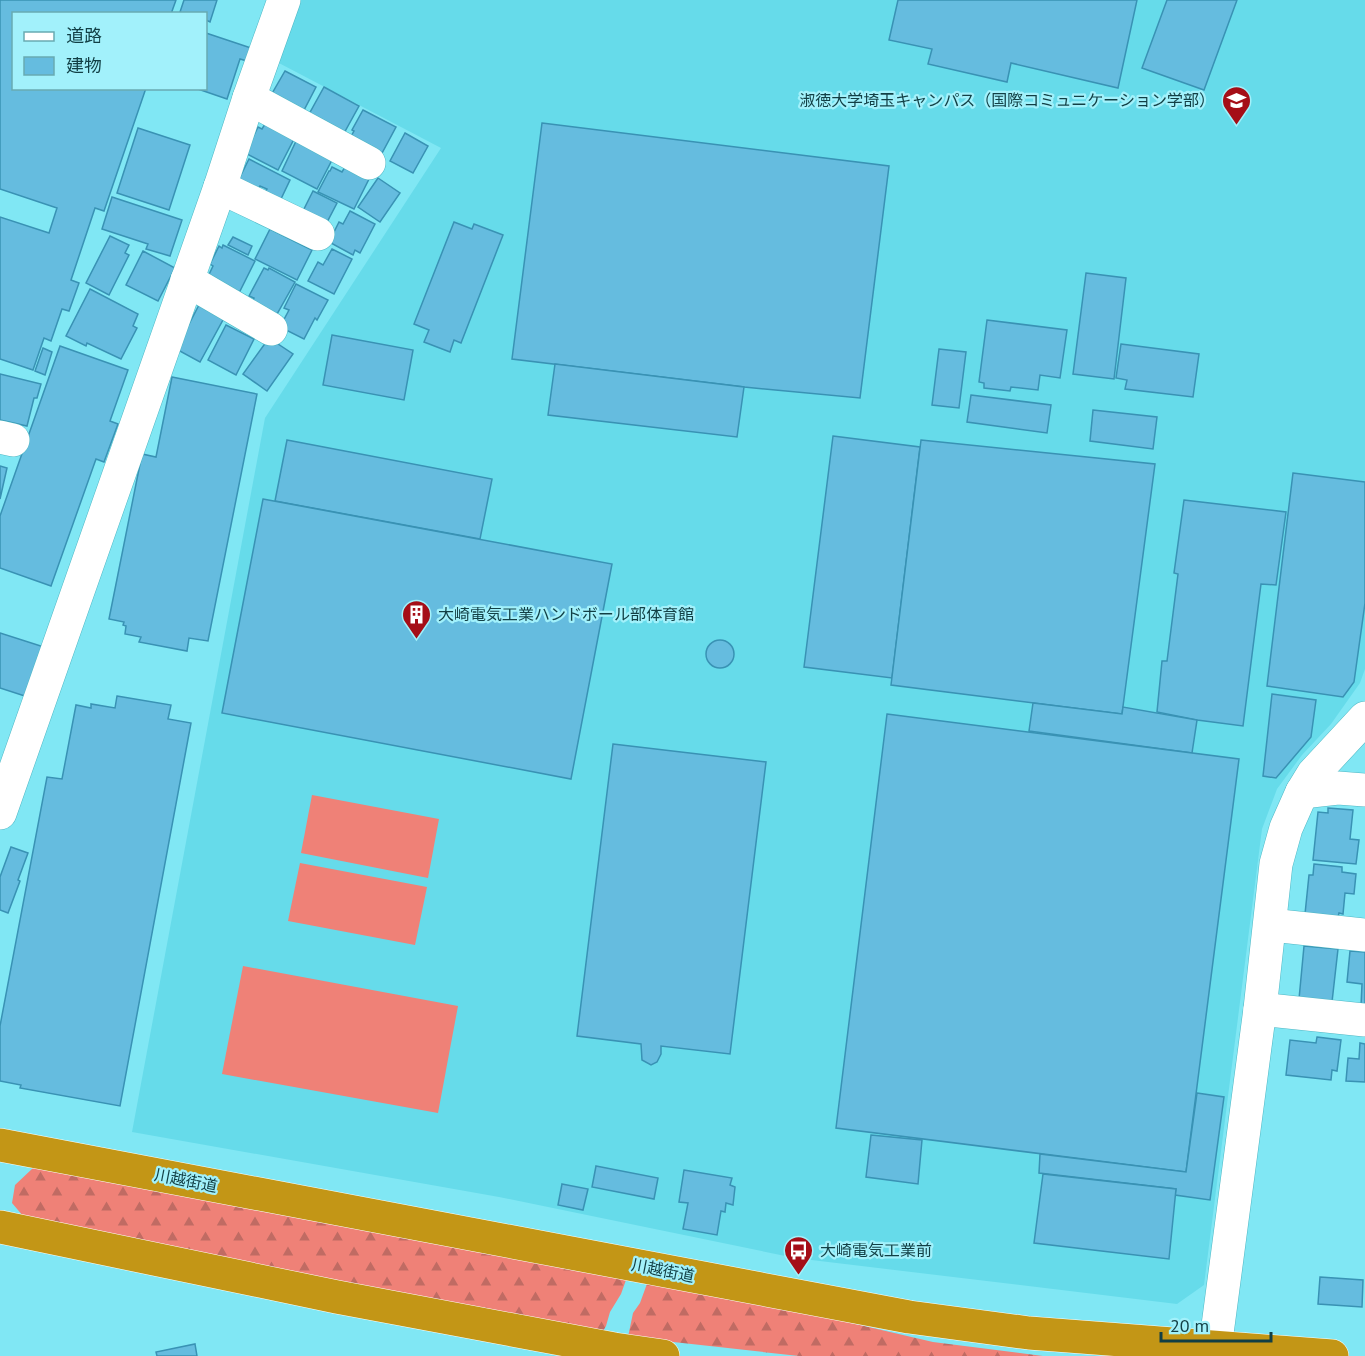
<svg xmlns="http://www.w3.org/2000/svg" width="1365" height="1356" font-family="'PT Sans','Noto Sans JP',sans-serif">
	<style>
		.built { fill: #66dbea }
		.forest { fill: url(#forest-firs) }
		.garden { fill: #ef8177 }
		.building { fill: #65bcdf; stroke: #3992b4; stroke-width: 1.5 }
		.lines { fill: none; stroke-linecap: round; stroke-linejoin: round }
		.minor-casing { stroke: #4eb7c4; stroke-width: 34 }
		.highway-casing { stroke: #fff; stroke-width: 34 }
		.minor { stroke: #fff; stroke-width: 33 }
		.highway { stroke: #c39616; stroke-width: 33 }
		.labels { text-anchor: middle; stroke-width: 4.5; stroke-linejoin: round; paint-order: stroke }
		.poi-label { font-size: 16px; fill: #123f45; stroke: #a2f1fb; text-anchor: start }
		.street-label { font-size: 16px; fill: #123f45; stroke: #a2f1fb }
	</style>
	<defs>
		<pattern id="forest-firs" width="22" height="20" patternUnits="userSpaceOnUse" patternTransform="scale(1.5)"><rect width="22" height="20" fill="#ef8177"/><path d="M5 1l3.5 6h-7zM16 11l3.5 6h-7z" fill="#c06b63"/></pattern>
	</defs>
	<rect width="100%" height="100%" fill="#80e7f4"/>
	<polygon class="built" points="299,0 1365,0 1365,669 1360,683 1331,724 1302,755 1277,789 1262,829 1204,1285 1177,1304 795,1258 499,1197 132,1132 265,418 441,148 277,62"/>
	<g class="forest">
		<polygon points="33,1168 626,1280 621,1294 610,1312 606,1326 602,1333 243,1262 23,1216 12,1203 15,1185"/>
		<polygon points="648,1281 788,1306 847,1322 933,1342 1043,1356 799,1356 628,1337 633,1313 640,1303"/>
	</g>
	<g class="garden">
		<polygon points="312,795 439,819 428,878 301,853"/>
		<polygon points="300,863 427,887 415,945 288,921"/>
		<polygon points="243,966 458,1006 438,1113 222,1074"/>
	</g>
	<g class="building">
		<polygon points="0,0 176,0 171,14 14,14 14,88 146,88 104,211 95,208 71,280 79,283 69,311 62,309 51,341 44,338 33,370 0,359 0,217 49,233 57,208 0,189"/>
		<polygon points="184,0 217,0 210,22 206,20 206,14 185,14 180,12"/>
		<polygon points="898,0 1137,0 1118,88 1011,63 1007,82 928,64 932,49 889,40"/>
		<polygon points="1167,0 1237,0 1204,90 1142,68"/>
		<polygon points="206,33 251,48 247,61 240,59 227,99 195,88 206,88"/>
		<polygon points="285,71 316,87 302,114 270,97"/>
		<polygon points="324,87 359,106 343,135 308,116"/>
		<polygon points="363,110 396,127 381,155 350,138 354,131 352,130"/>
		<polygon points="542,123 889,166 860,398 744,387 512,359"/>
		<polygon points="265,124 294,139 278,170 245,153 258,127 262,129"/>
		<polygon points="138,128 190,145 169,210 117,193"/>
		<polygon points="405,133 428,146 413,173 390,161"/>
		<polygon points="297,139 332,160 317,189 282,171"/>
		<polygon points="249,159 290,180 280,201 264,193 267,189 260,186 257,193 239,179"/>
		<polygon points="332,167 342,172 345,167 369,179 354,209 318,192 329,171 330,171"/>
		<polygon points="378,178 400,193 380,222 358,207"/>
		<polygon points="313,191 337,203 324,228 300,217"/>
		<polygon points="112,197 182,220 170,256 146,249 148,244 102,229"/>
		<polygon points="350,211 375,224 360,253 355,250 353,255 329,242 339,222 343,224"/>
		<polygon points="454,222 472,229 474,224 503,235 461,343 454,340 450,352 424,342 429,330 414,324"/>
		<polygon points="270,229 312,250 297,280 255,259"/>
		<polygon points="110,236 129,245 125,253 129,255 109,295 86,283"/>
		<polygon points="233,237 252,246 248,255 228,245"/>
		<polygon points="223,245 255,261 236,299 205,283 213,266 210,264 219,246 222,248"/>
		<polygon points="332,249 352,259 334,294 308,281 318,262 323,265"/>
		<polygon points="143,251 175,268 158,301 126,285"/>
		<polygon points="264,268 268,270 269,268 295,282 277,314 250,304 254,298 249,296"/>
		<polygon points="1086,273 1126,278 1114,379 1073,374"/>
		<polygon points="296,284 328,300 317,320 315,318 304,339 280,327 289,310 284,308"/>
		<polygon points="90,289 138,314 133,326 137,328 121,359 87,343 86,346 66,336"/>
		<polygon points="199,305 224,318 200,362 176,349"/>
		<polygon points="987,320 1067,330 1060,378 1040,375 1038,390 1011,387 1010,391 984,388 984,383 979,382"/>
		<polygon points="226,325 254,339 236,375 208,360"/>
		<polygon points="332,335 413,350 404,400 323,385"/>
		<polygon points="269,338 293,354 267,391 243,374"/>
		<polygon points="1121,344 1199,354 1193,397 1125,389 1127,380 1116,378"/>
		<polygon points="60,346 128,370 110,421 118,424 104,462 96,459 51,586 0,568 0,516"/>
		<polygon points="43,348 52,352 45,375 35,371"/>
		<polygon points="939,349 966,352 959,408 932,405"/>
		<polygon points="555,364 744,387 737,437 548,415"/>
		<polygon points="0,374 41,384 37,398 34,398 27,426 0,420"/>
		<polygon points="172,377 257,394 208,641 189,638 187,651 139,642 141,637 125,634 126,626 123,625 124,622 109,619 142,454 156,457"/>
		<polygon points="971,395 1051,405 1047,433 967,422"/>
		<polygon points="1093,410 1157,417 1153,449 1090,441"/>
		<polygon points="833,436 920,447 892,678 804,667"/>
		<polygon points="287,440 492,479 480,539 275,501"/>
		<polygon points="921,440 1155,464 1122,714 891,685"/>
		<polygon points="0,466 7,468 0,499"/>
		<polygon points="1293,473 1365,482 1365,603 1354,682 1343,697 1267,686"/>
		<polygon points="263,499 612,564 571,779 222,713"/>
		<polygon points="1184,500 1286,512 1276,585 1261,584 1243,726 1197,720 1157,712 1162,661 1167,661 1178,574 1174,573"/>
		<polygon points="0,633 47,648 31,698 0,688"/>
		<circle cx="720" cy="654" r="14"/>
		<polygon points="1272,694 1316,700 1311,737 1276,778 1263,776"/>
		<polygon points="117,696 171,705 168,719 191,723 120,1106 20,1088 21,1085 0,1081 0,1026 47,777 62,779 76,705 91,708 91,704 115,708"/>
		<polygon points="1033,703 1122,714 1123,707 1197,720 1192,753 1029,731"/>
		<polygon points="887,714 1239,759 1186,1172 836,1128"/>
		<polygon points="613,744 766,762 730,1054 661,1046 661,1054 657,1062 651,1065 642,1060 641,1044 577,1036"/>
		<polygon points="1328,808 1353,810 1350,839 1359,840 1356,864 1313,860 1318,812 1328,813"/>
		<polygon points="11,847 28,853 18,880 20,881 8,913 0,910 0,877"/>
		<polygon points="1314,864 1342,867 1342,872 1356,874 1354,894 1345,893 1343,914 1339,913 1338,917 1305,914 1309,875 1313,875"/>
		<polygon points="1304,946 1338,949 1332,1002 1299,999"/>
		<polygon points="1350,951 1365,952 1365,1007 1361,1006 1362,984 1347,982"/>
		<polygon points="1317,1037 1341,1040 1337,1071 1332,1070 1331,1080 1286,1075 1290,1040 1316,1043"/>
		<polygon points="1360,1043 1365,1044 1365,1082 1346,1081 1348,1058 1359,1059"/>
		<polygon points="1197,1093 1224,1097 1210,1200 1175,1195 1176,1189 1039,1173 1040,1154 1186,1172"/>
		<polygon points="871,1135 922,1140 918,1184 866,1177"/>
		<polygon points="596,1166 658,1178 654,1199 592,1187"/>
		<polygon points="684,1170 732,1178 730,1185 735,1187 733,1205 726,1203 725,1212 721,1211 717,1235 683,1229 688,1203 679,1202"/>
		<polygon points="1043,1174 1176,1189 1169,1259 1034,1243"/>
		<polygon points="562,1184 588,1189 583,1210 558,1205"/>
		<polygon points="1320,1277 1363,1280 1362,1307 1318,1304"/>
		<polygon points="195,1344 197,1356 157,1356 156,1352"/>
	</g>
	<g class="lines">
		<defs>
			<g id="minor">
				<polyline points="249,98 369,163"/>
				<polyline points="220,187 318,234"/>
				<polyline points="187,280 271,329"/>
				<polyline points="0,437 13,440"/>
				<polyline points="1302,792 1338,788 1365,790"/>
				<polyline points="0,813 220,187 249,98 284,0"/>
				<polyline points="1270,925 1365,935"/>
				<polyline points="1260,1009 1365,1020"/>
				<polyline points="1214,1356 1260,1009 1276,864 1286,828 1302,792 1313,774 1365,718"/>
			</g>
			<g id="highway">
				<polyline points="0,1145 909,1317 1029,1333 1332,1356"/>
				<polyline points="0,1227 337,1297 614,1349 663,1356"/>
			</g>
		</defs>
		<use href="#minor" class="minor-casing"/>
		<use href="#highway" class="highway-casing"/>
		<use href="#minor" class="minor"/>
		<use href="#highway" class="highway"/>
	</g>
	<defs>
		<symbol id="university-pin" viewBox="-11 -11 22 30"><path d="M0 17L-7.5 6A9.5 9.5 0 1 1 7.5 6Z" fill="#a50e17" stroke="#a2f1fb"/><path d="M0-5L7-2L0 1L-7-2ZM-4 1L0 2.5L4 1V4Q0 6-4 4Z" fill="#fff"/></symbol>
		<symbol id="building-pin" viewBox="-11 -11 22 30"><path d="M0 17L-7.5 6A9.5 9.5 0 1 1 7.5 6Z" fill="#a50e17" stroke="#a2f1fb"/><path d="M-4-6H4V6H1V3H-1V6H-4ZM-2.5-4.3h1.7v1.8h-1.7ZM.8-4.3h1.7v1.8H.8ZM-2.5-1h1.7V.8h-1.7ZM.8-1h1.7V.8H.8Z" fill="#fff"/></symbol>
		<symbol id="bus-pin" viewBox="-11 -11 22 30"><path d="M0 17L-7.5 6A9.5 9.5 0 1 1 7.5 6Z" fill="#a50e17" stroke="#a2f1fb"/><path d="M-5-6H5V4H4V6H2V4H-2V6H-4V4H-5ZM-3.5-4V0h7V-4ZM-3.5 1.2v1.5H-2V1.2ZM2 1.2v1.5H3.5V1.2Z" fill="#fff"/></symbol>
	</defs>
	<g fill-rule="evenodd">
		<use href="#university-pin" x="1220" y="84" width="33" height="45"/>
		<use href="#building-pin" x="400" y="598" width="33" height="45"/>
		<use href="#bus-pin" x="782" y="1234" width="33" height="45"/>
	</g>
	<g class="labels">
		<g class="poi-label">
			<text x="1215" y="106" text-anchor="end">淑徳大学埼玉キャンパス（国際コミュニケーション学部）</text>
			<text x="438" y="620">大崎電気工業ハンドボール部体育館</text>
			<text x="820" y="1256">大崎電気工業前</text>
		</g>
		<g class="street-label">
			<text transform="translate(186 1180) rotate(11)" y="6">川越街道</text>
			<text transform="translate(663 1270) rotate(11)" y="6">川越街道</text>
		</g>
	</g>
	<rect x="12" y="12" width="195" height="78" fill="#a2f1fb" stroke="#68aab2" stroke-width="1.5"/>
	<rect x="24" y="32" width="30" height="9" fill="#ffffff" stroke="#68aab2" stroke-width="1.5"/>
	<text x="66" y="42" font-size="18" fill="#123f45">道路</text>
	<rect x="24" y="57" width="30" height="18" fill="#65bcdf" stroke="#68aab2" stroke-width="1.5"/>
	<text x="66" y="72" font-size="18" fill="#123f45">建物</text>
	<path d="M1161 1332v9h110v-9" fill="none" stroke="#123f45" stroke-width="3"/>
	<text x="1170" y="1332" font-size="18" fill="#123f45" stroke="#a2f1fb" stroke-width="4.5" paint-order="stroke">20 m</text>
</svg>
